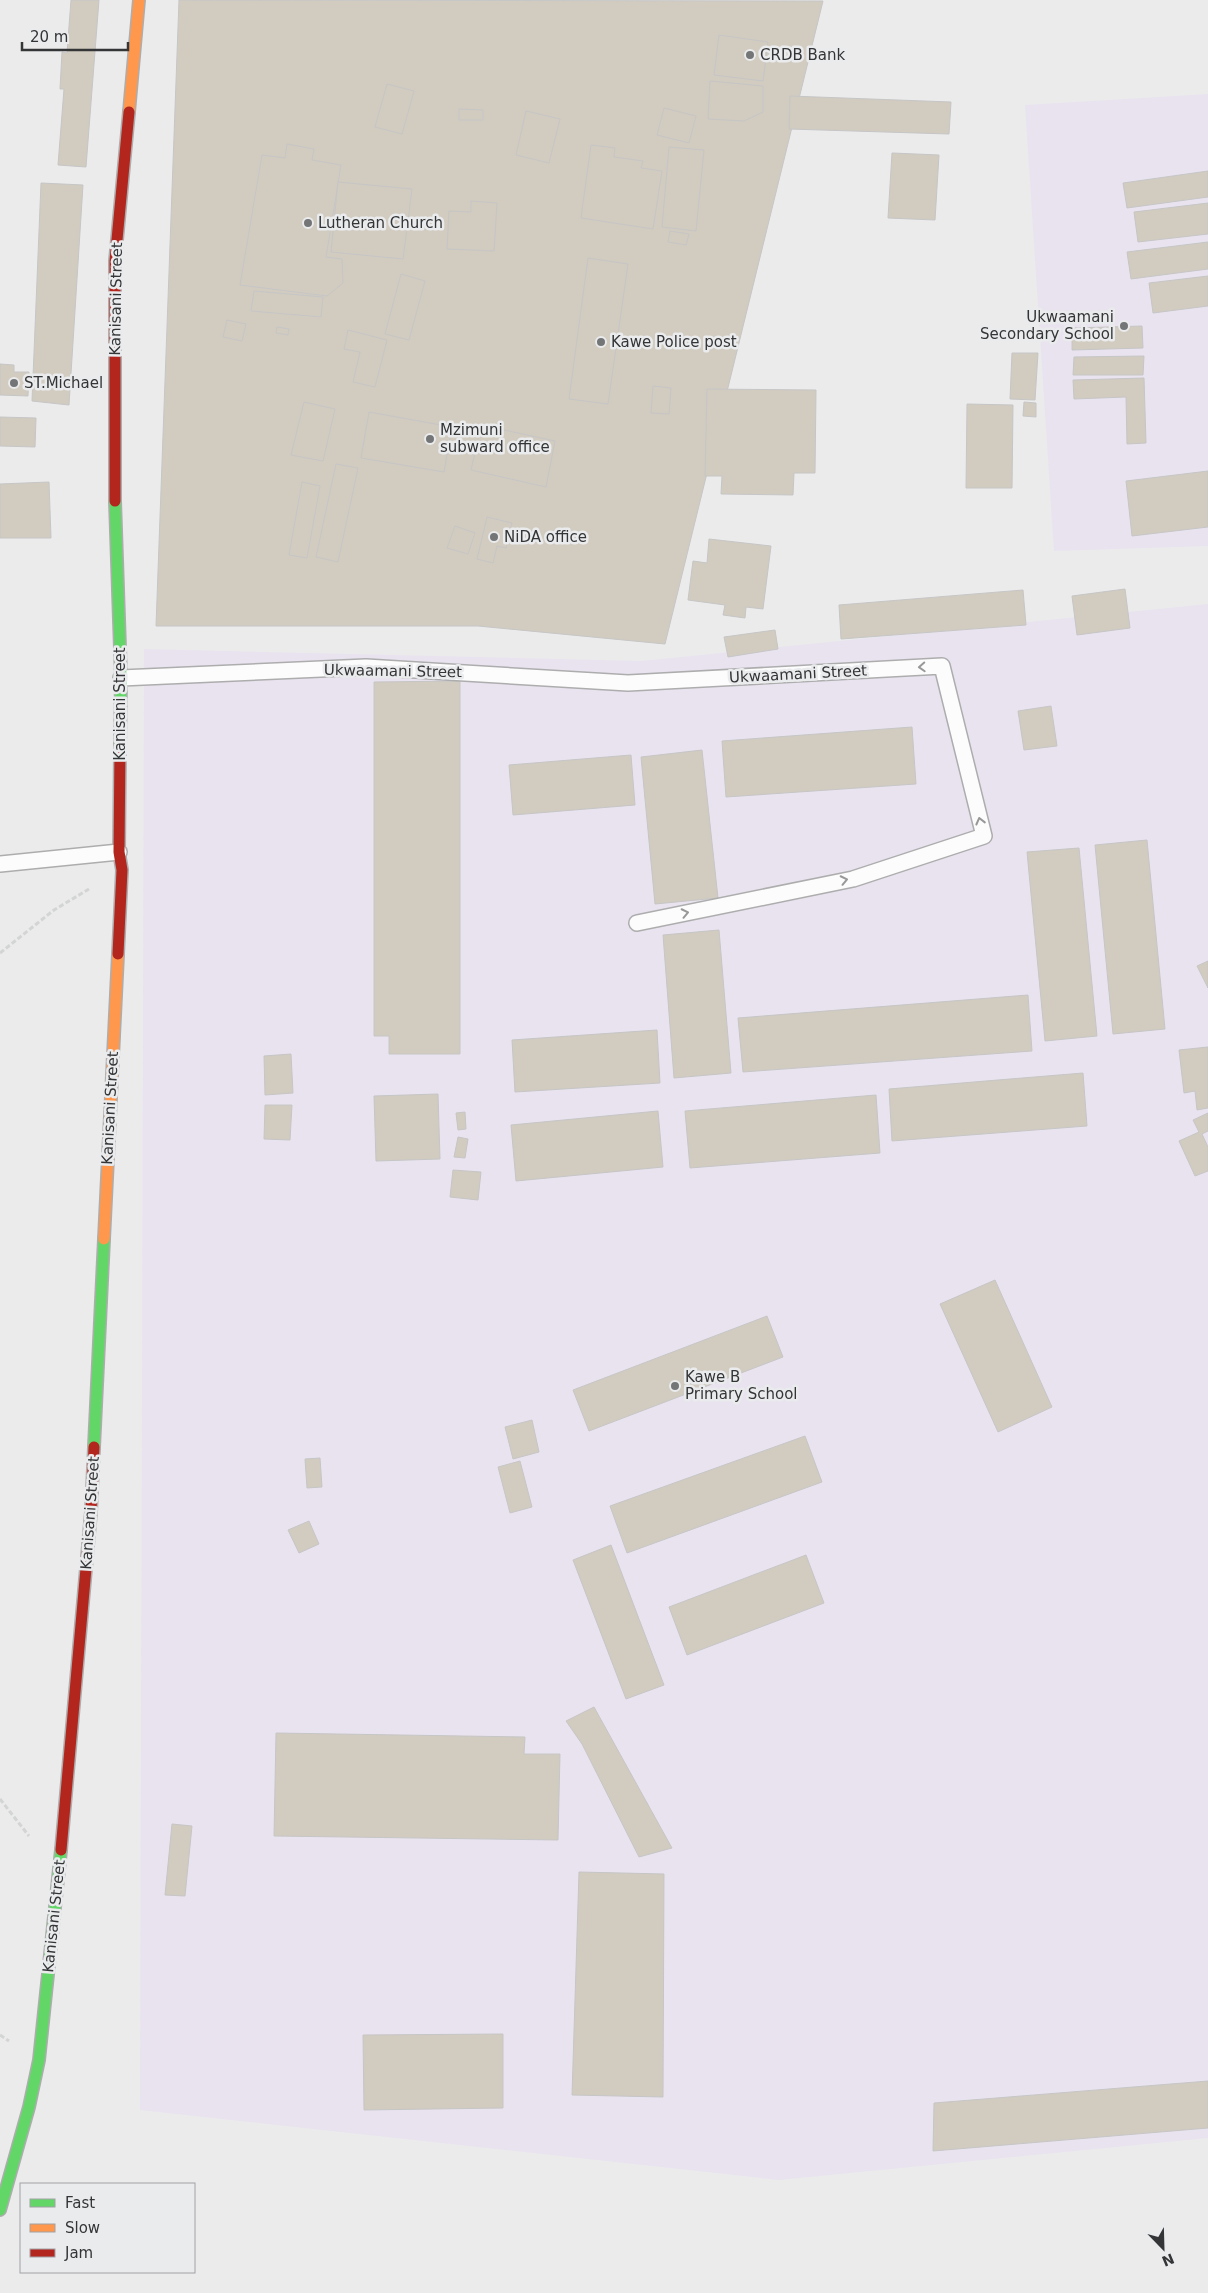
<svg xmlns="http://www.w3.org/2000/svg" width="1208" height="2293" font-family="'DejaVu Sans',sans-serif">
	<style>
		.education { fill: #e9e3ef }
		.building { fill: #d2cbc0; stroke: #c6c6c6 }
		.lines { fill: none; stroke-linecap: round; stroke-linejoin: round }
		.lane-casing { stroke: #adadae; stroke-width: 18 }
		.fast-casing { stroke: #adadae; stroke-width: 14 }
		.slow-casing { stroke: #adadae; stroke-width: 14 }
		.jam-casing { stroke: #adadae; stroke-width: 14 }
		.path { stroke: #d3d4d4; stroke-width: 3; stroke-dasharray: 5 2.5; stroke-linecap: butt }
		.lane { stroke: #fcfcfc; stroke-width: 15 }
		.fast { stroke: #63d668; stroke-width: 11 }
		.slow { stroke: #ff974d; stroke-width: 11 }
		.jam { stroke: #b3261e; stroke-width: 11 }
		.oneway { stroke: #989899 }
		.poi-dot { fill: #747576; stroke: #eaebed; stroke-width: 2 }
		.labels { text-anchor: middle; stroke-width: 5; stroke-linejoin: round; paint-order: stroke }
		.poi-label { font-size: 15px; fill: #343536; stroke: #eaebed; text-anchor: start }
		.street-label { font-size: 15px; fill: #343536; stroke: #eaebed }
	</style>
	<rect width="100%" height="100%" fill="#ebebec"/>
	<g class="education">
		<polygon points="1208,94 1208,546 1054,551 1025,105"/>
		<polygon points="1208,604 1208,2138 779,2180 140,2110 144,649 641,661"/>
	</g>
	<g class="building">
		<polygon points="71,0 99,0 86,167 58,165 64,89 60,89 62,52 67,53"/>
		<polygon points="179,0 823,1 665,644 478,626 156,626"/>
		<polygon points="719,35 768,42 763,81 714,75"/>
		<polygon points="710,81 763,86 763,112 744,121 708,119"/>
		<polygon points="387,84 414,91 402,134 375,127"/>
		<polygon points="790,96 951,102 949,134 789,129"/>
		<polygon points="664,108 696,116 689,143 657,135"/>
		<polygon points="459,109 483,110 483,120 459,120"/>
		<polygon points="526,111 560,119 549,163 516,155"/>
		<polygon points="287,144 314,149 312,160 341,165 326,257 342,259 343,283 327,296 240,285 262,155 285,158"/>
		<polygon points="591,145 615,148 614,157 643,161 641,168 662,171 653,229 581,218"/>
		<polygon points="669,147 704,150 696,231 662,227"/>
		<polygon points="892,153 939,155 935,220 888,218"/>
		<polygon points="1208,171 1208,197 1127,208 1123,183"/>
		<polygon points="338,182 412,189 403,259 331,252"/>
		<polygon points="41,183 83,185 69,405 32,401"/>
		<polygon points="471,201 497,203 494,251 447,249 449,211 471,212"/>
		<polygon points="1208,203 1208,234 1138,242 1134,212"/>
		<polygon points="670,231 689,234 686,245 668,242"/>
		<polygon points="1208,242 1208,269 1131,279 1127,252"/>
		<polygon points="588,258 628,264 608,404 569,399"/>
		<polygon points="401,274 425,281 409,340 385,334"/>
		<polygon points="1208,276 1208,306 1153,313 1149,283"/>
		<polygon points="254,291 323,297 321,317 251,311"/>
		<polygon points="227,320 246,324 242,341 223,337"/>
		<polygon points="1142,326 1143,348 1072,350 1072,328"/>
		<polygon points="277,327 289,329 288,335 276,333"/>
		<polygon points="348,330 387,340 375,387 353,382 360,352 344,349"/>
		<polygon points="1012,353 1038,353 1035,400 1010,399"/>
		<polygon points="1144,356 1143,375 1073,375 1074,357"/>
		<polygon points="0,364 14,365 14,372 29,372 28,396 0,395"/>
		<polygon points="1144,378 1146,443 1127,444 1126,397 1074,399 1073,380"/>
		<polygon points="653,386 671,388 669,414 651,413"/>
		<polygon points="707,389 816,390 815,473 794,473 793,495 721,494 722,476 705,476"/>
		<polygon points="304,402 335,409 323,461 291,455"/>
		<polygon points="1024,402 1036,403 1036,417 1023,416"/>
		<polygon points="967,404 1013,405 1012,488 966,488"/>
		<polygon points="369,412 452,427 444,472 361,458"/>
		<polygon points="0,417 36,418 35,447 0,446"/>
		<polygon points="481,425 555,441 546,487 471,470"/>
		<polygon points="336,464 358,468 338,562 316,557"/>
		<polygon points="1208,471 1208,527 1132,536 1126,481"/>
		<polygon points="49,482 51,538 0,538 0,484"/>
		<polygon points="302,482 320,486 307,558 289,555"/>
		<polygon points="487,517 512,523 506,548 497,546 493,563 477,559"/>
		<polygon points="455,526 475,533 468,554 447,548"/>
		<polygon points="709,539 771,546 763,609 746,607 745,618 723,615 725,605 688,600 693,561 707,563"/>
		<polygon points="1125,589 1130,628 1077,635 1072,596"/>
		<polygon points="1023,590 1026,625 841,639 839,605"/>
		<polygon points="775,630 778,649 728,657 724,637"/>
		<polygon points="460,681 460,1054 389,1054 389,1036 374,1036 374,682"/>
		<polygon points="1051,706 1057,746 1024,750 1018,711"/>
		<polygon points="912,727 916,784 726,797 722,741"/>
		<polygon points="702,750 718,898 655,904 641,757"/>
		<polygon points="631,755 635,805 513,815 509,765"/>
		<polygon points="1147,840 1165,1029 1113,1034 1095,845"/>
		<polygon points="1079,848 1097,1036 1045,1041 1027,852"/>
		<polygon points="719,930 731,1073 674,1078 663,935"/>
		<polygon points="1208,961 1208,988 1197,966"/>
		<polygon points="1028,995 1032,1051 743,1072 738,1018"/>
		<polygon points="657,1030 660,1083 515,1092 512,1040"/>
		<polygon points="1208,1047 1208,1108 1197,1110 1195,1091 1184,1093 1179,1050"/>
		<polygon points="291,1054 293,1093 265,1095 264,1056"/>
		<polygon points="1083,1073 1087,1126 892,1141 889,1089"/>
		<polygon points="438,1094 440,1159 376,1161 374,1096"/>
		<polygon points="876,1095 880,1153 690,1168 685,1111"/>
		<polygon points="265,1105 292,1105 290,1140 264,1139"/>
		<polygon points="658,1111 663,1167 516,1181 511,1125"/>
		<polygon points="465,1112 466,1129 458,1130 456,1113"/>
		<polygon points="1208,1113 1208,1131 1202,1134 1208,1147 1208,1171 1195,1176 1179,1141 1199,1132 1193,1120"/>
		<polygon points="458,1137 468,1139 465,1158 454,1157"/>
		<polygon points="453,1170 481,1172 478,1200 450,1197"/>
		<polygon points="995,1280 1052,1407 998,1432 940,1304"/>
		<polygon points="767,1316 783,1357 589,1431 573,1390"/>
		<polygon points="532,1420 539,1452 513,1459 505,1427"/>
		<polygon points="805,1436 822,1482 627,1553 610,1506"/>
		<polygon points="320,1458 322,1487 307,1488 305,1459"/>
		<polygon points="520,1461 532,1507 510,1513 498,1467"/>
		<polygon points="309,1521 319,1544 299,1553 288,1530"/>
		<polygon points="611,1545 664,1685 626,1699 573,1560"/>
		<polygon points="806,1555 824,1603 687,1655 669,1607"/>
		<polygon points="594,1707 672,1848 639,1857 582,1744 566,1721"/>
		<polygon points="276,1733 525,1737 524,1754 560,1754 558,1840 274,1836"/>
		<polygon points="172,1824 192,1826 185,1896 165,1895"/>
		<polygon points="579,1872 664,1874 663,2097 572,2095"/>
		<polygon points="503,2034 503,2108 364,2110 363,2035"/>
		<polygon points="1208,2081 1208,2128 933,2151 934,2103"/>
	</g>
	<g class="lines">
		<defs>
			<g id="lane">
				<polyline points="121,678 366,667 628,683 942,666 984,836 853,879 637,923"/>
				<polyline points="0,864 119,852"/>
			</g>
			<g id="fast">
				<polyline points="115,501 121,678 120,747"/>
				<polyline points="94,1447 104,1239"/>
				<polyline points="0,2210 29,2107 39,2060 61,1850"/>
			</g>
			<g id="slow">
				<polyline points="129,112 139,0"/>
				<polyline points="104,1239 118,954"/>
			</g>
			<g id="jam">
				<polyline points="115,501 115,261 129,112"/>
				<polyline points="118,954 122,870 119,852 120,747"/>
				<polyline points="61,1850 91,1512 94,1447"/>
			</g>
		</defs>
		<use href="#lane" class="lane-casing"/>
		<use href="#fast" class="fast-casing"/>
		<use href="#slow" class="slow-casing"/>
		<use href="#jam" class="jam-casing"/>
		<g class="path">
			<polyline points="0,953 54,910 89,889"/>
			<polyline points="0,1799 29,1836"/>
			<polyline points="0,2035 9,2041"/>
		</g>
		<use href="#lane" class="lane"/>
		<use href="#fast" class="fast"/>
		<use href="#slow" class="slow"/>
		<use href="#jam" class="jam"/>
	</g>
	<defs><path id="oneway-chevron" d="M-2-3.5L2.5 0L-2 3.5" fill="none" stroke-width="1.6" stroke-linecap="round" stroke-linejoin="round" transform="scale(1.25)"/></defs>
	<g class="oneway">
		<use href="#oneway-chevron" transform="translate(922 667) rotate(177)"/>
		<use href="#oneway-chevron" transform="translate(980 821) rotate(-104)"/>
		<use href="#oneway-chevron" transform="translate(844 880) rotate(-12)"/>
		<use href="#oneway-chevron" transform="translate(685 913) rotate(-12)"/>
	</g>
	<g class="poi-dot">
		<circle cx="750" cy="55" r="5"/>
		<circle cx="308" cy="223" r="5"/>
		<circle cx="1124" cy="326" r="5"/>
		<circle cx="601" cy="342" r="5"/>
		<circle cx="14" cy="383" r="5"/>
		<circle cx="430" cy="439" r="5"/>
		<circle cx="494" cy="537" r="5"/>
		<circle cx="675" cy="1386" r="5"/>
	</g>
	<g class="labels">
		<g class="poi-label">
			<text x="760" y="60">CRDB Bank</text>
			<text x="318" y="228">Lutheran Church</text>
			<text x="1114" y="322" text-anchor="end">Ukwaamani<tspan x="1114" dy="17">Secondary School</tspan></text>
			<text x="611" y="347">Kawe Police post</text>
			<text x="24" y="388">ST.Michael</text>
			<text x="440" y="435">Mzimuni<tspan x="440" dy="17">subward office</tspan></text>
			<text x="504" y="542">NiDA office</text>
			<text x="685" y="1382">Kawe B<tspan x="685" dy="17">Primary School</tspan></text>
		</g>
		<g class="street-label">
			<text transform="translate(116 299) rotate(-89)" y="5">Kanisani Street</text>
			<text transform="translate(393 671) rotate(1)" y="5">Ukwaamani Street</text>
			<text transform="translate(798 674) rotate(-3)" y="5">Ukwaamani Street</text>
			<text transform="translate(120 704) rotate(-90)" y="5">Kanisani Street</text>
			<text transform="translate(110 1108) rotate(-87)" y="5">Kanisani Street</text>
			<text transform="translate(90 1513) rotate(-86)" y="5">Kanisani Street</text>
			<text transform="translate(54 1916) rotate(-84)" y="5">Kanisani Street</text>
		</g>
	</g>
	<rect x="20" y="2183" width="175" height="90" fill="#eaebed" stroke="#a1a2a4"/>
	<rect x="30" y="2199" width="25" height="8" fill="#63d668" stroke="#a1a2a4"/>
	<text x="65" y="2208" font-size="15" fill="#343536">Fast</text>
	<rect x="30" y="2224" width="25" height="8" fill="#ff974d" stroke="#a1a2a4"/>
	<text x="65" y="2233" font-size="15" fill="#343536">Slow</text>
	<rect x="30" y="2249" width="25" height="8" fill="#b3261e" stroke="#a1a2a4"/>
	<text x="65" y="2258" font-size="15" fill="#343536">Jam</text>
	<g transform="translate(1163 2248) rotate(157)" stroke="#eaebed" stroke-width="4" paint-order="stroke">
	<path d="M0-4L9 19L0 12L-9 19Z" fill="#343536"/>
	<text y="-8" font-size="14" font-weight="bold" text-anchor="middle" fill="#343536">N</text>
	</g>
	<path d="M22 42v8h106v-8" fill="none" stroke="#343536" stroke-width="2.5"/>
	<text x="30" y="42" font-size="15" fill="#343536" stroke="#eaebed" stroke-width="4" paint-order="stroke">20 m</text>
</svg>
